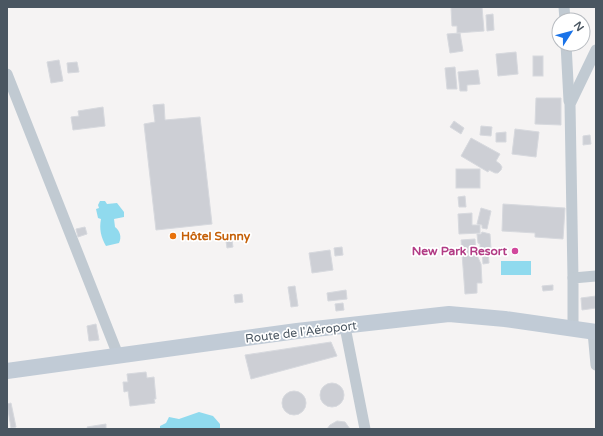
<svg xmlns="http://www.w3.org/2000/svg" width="603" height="436" font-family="'Varela Round',sans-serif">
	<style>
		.water { fill: #90daee }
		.building { fill: #cdcfd5; stroke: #d7d9de }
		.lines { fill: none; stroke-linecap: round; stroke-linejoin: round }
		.minor { stroke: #c1cad2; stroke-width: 11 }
		.secondary { stroke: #c1cbd6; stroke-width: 16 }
		.food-dot { fill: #e8710a; stroke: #fff; stroke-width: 1.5 }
		.hotel-dot { fill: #d1479c; stroke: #fff; stroke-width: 1.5 }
		.labels { text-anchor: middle; stroke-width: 3.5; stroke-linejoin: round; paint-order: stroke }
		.food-label { font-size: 12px; font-weight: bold; fill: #c56008; stroke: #fff; text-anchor: start }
		.hotel-label { font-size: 12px; font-weight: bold; fill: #b23c85; stroke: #fff; text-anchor: end }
		.street-label { font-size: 12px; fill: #4a5661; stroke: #fff }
	</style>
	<rect width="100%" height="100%" fill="#f5f3f3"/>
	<g class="water">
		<path d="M100,201H105L107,204L117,203L124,212V217L114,219L115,227C120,231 122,237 119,243L106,246C101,237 99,229 101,219L98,218L96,209L99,208L98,205Z"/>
		<rect x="501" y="261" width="30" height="14"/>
		<polygon points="199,412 213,416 220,424 220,429 160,429 160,426 166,423 169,417 179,419"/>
	</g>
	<g class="building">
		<polygon points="451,7 482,7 484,31 457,33 457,26 452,26"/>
		<polygon points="493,14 494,30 487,31 486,15"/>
		<polygon points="460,33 463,51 450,53 447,34"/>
		<polygon points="516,52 518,74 498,76 496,54"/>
		<rect x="533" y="56" width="10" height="20"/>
		<polygon points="59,60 63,81 51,83 47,62"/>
		<polygon points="77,62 79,72 68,73 67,63"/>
		<polygon points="455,67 457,89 447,89 445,68"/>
		<polygon points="478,70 480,84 467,85 467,91 460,91 458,72"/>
		<polygon points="536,98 561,98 561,125 535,124"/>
		<polygon points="164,104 165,120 200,117 212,224 156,230 144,124 155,122 153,105"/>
		<polygon points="103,107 105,126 73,130 71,117 79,116 78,111"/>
		<polygon points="454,121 464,128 461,134 450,127"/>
		<polygon points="481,126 492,127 491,136 480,135"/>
		<polygon points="515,129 539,132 536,157 512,154"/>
		<polygon points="506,132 506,142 496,142 496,133"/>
		<polygon points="590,135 591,144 583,145 583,136"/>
		<polygon points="471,138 500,154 496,161 500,164 502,167 501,170 498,173 495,173 489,170 488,172 461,156"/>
		<rect x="456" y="169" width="24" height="19"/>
		<polygon points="465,196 466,207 459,207 458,197"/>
		<polygon points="503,204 565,208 563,239 535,237 535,233 502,231"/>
		<polygon points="481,208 491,211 487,229 482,228 482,225 477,224"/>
		<polygon points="472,213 472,225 480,225 480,233 459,234 458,214"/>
		<polygon points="85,227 87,234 78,237 76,229"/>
		<polygon points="482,232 490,234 491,249 488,250 489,263 483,264 482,250 480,250 480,244 478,243 477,234 481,234"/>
		<polygon points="231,233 233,247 227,248 225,234"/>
		<polygon points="475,239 476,253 481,264 482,283 477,283 477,293 465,294 461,240"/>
		<polygon points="342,247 343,255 335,256 334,248"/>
		<polygon points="330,250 333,270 312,273 309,253"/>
		<polygon points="553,285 553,290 543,291 542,286"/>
		<polygon points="295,286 298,306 291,307 288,287"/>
		<polygon points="346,290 347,299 328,301 327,293"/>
		<polygon points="242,294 243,302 235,303 234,295"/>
		<polygon points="596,296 596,308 582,310 581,298"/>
		<polygon points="343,303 344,310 336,311 335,304"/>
		<polygon points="96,324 99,340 89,341 87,326"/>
		<polygon points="331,342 337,356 251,379 245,355"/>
		<polygon points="146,372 147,378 154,377 156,399 154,399 155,403 130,406 128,391 124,392 123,382 128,382 127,374"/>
		<circle cx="332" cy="395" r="12"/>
		<circle cx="294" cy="403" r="12"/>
		<polygon points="11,403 16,427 11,428 7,404"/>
		<polygon points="337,421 345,422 350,429 327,429 330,425"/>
		<polygon points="106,424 106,429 88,429 87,427"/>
	</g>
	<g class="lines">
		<g class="minor">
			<polyline points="564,7 565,20"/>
			<polyline points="566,44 569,101"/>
			<polyline points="7,74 118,355"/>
			<polyline points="573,278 570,104 596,50"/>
			<polyline points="345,327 365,429"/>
			<polyline points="573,329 573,278 596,276"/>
			<polyline points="593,332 596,365"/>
		</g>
		<polyline class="secondary" points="7,371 297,331 449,314 505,319 596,332"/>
	</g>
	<circle class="food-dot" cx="173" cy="236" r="4"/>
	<circle class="hotel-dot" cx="515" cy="251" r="4"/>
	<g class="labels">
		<g class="food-label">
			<text x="181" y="240">Hôtel Sunny</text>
		</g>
		<g class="hotel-label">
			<text x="507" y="255">New Park Resort</text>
		</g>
		<g class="street-label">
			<text transform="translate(301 332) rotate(-7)" y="4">Route de l'Aéroport</text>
		</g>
	</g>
	<rect width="603" height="436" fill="none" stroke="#4a5661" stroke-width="16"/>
	<g transform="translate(571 32) rotate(54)"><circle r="19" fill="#ffffff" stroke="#b7bbc0"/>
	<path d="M0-3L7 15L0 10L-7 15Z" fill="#1a73e8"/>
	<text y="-6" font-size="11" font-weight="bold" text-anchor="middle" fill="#4a5661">N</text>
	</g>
</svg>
